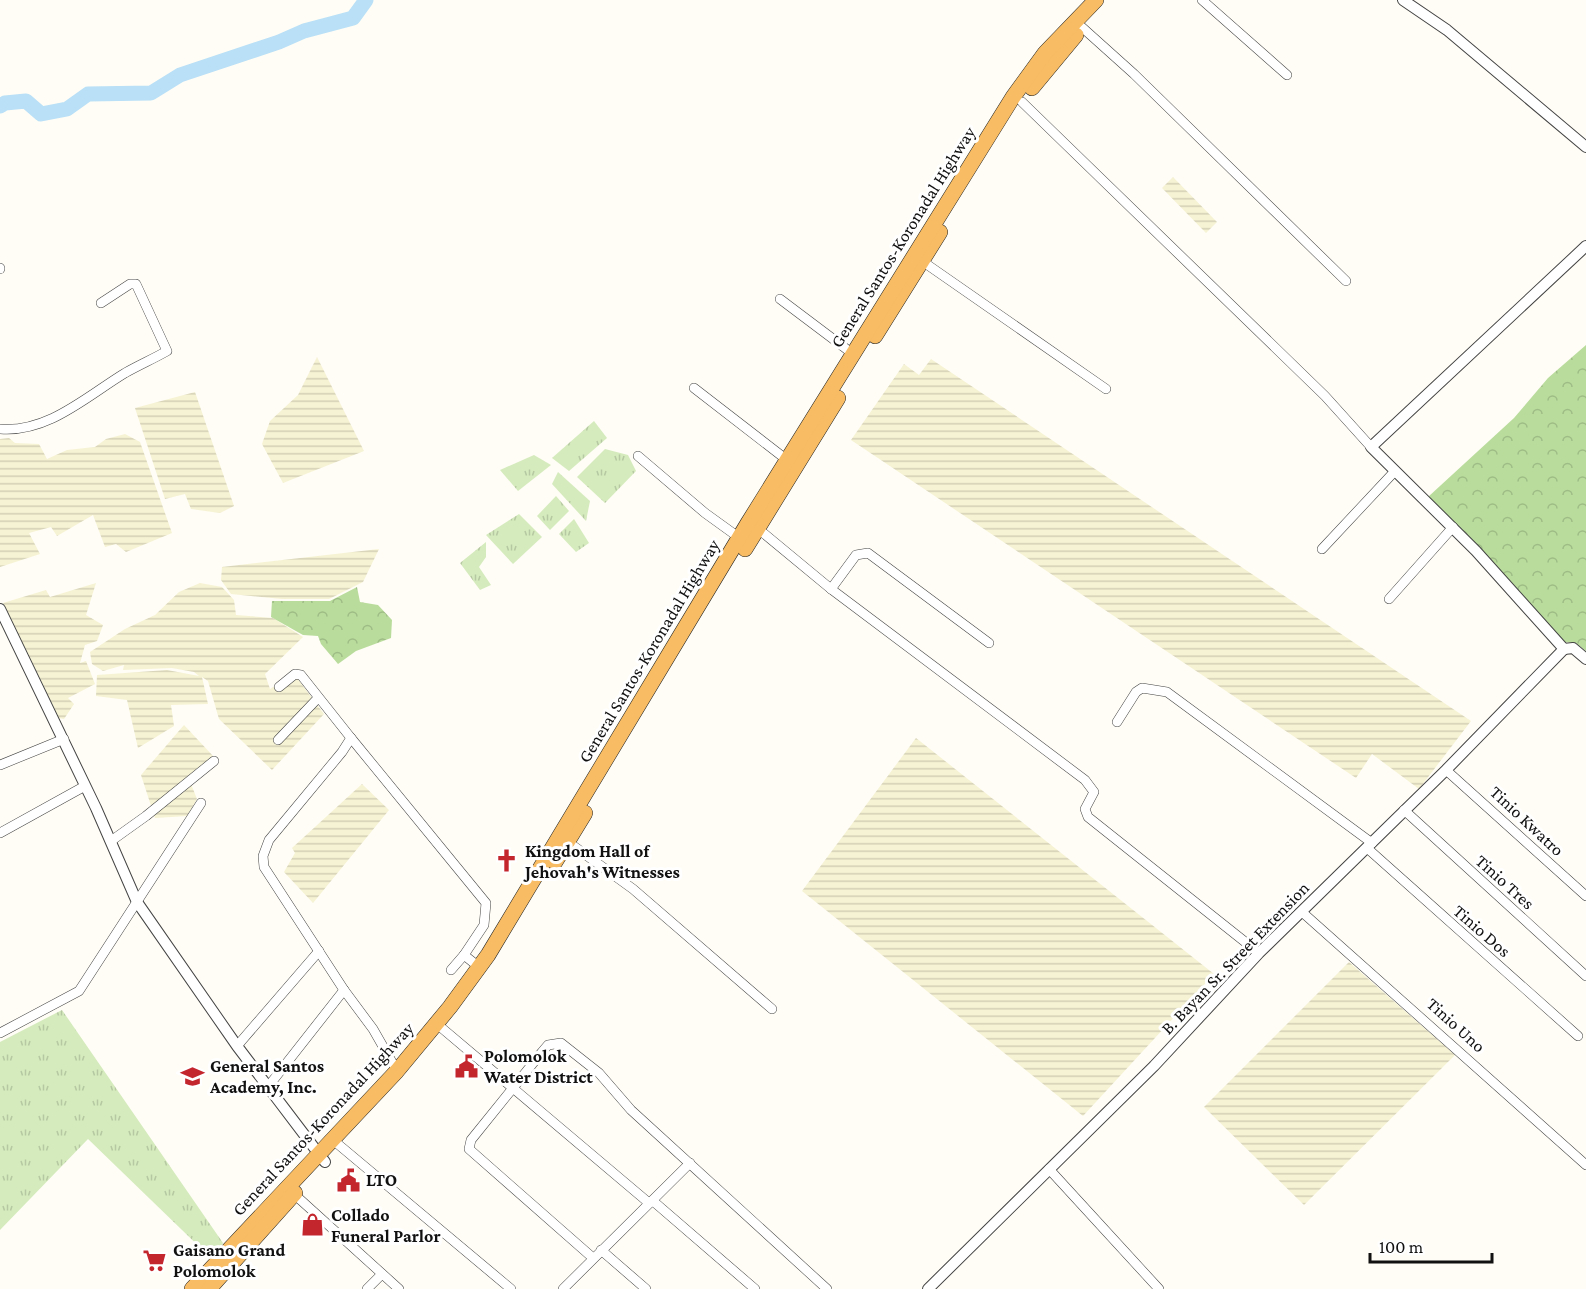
<svg xmlns="http://www.w3.org/2000/svg" width="1586" height="1289" font-family="'Crimson Pro',serif">
	<style>
		.farmland { fill: url(#farmland-rules) }
		.grass { fill: url(#grass-tufts) }
		.forest { fill: url(#forest-crowns) }
		.lines { fill: none; stroke-linecap: round; stroke-linejoin: round }
		.river { stroke: #b9e0f7; stroke-width: 15 }
		.minor-casing { stroke: #444; stroke-width: 10 }
		.tertiary-casing { stroke: #444; stroke-width: 12 }
		.trunk-casing { stroke: #222; stroke-width: 16 }
		.minor { stroke: #fff; stroke-width: 9 }
		.tertiary { stroke: #fff; stroke-width: 10 }
		.trunk { stroke: #f7bc64; stroke-width: 15 }
		.labels { text-anchor: middle; stroke-width: 6; stroke-linejoin: round; paint-order: stroke }
		.street-label { font-size: 18px; fill: #111; stroke: #fff }
		.poi-label { font-size: 18px; font-weight: bold; fill: #111; stroke: #fff; text-anchor: start }
	</style>
	<defs>
		<pattern id="farmland-rules" width="6" height="5" patternUnits="userSpaceOnUse" patternTransform="scale(1.5)"><rect width="6" height="5" fill="#f6f3d4"/><path d="M0 2.5h6" fill="none" stroke="#d2cfb5"/></pattern>
		<pattern id="grass-tufts" width="24" height="20" patternUnits="userSpaceOnUse" patternTransform="scale(1.5)"><rect width="24" height="20" fill="#d5ebbd"/><path d="M3 7l-1-3M5 7V3M7 7l1-3M15 17l-1-3M17 17v-4M19 17l1-3" fill="none" stroke="#b6c8a1"/></pattern>
		<pattern id="forest-crowns" width="20" height="18" patternUnits="userSpaceOnUse" patternTransform="scale(1.5)"><rect width="20" height="18" fill="#b9dc9c"/><path d="M2 6a3 3 0 1 1 6 0M12 15a3 3 0 1 1 6 0" fill="none" stroke="#9ebc85"/></pattern>
	</defs>
	<rect width="100%" height="100%" fill="#fffdf5"/>
	<g class="farmland">
		<polygon points="1173,177 1217,222 1206,233 1162,188"/>
		<polygon points="317,357 364,451 283,483 262,444 270,421 298,395"/>
		<polygon points="931,359 1471,721 1419,789 1372,754 1356,778 851,440 904,364 919,375"/>
		<polygon points="195,392 234,506 220,513 191,509 185,494 165,499 135,408"/>
		<polygon points="125,434 140,442 172,533 126,552 116,544 105,547 93,515 57,536 51,527 29,533 40,554 0,567 0,439 9,438 15,443 39,444 47,459 67,450 95,447 106,439"/>
		<polygon points="379,549 363,582 329,599 282,599 231,594 221,580 222,567"/>
		<polygon points="96,583 86,615 103,625 97,641 85,645 80,663 86,661 95,684 68,698 74,704 64,719 59,718 3,603 46,590 50,597"/>
		<polygon points="200,583 222,587 234,600 236,615 273,618 303,637 265,674 270,689 294,674 324,714 272,770 219,719 208,681 202,677 208,704 171,705 174,726 138,748 127,700 96,696 97,675 167,670 199,676 194,672 172,668 123,670 124,665 103,671 92,664 90,652 125,629 155,615 179,592"/>
		<polygon points="184,725 214,757 191,784 197,799 187,816 155,818 141,775"/>
		<polygon points="916,738 1214,974 1083,1116 802,891"/>
		<polygon points="362,784 389,810 313,903 284,872 295,853 292,848"/>
		<polygon points="1349,962 1455,1055 1304,1205 1204,1107"/>
	</g>
	<g class="grass">
		<polygon points="594,421 607,438 569,471 552,458"/>
		<polygon points="605,449 628,455 636,471 605,503 577,477"/>
		<polygon points="534,455 551,465 518,491 500,470"/>
		<polygon points="558,472 590,501 586,521 552,484"/>
		<polygon points="556,496 569,511 550,530 537,516"/>
		<polygon points="519,514 542,537 513,564 486,535"/>
		<polygon points="574,519 589,543 576,552 559,534"/>
		<polygon points="486,542 486,557 479,567 491,585 480,590 460,563"/>
		<polygon points="62,1010 223,1243 213,1260 88,1139 0,1230 0,1042"/>
	</g>
	<g class="forest">
		<polygon points="1586,345 1586,651 1576,643 1564,642 1428,497 1514,418 1548,378"/>
		<polygon points="357,587 360,602 378,605 392,620 391,638 356,651 338,664 321,644 318,636 303,635 271,617 272,601 330,601"/>
	</g>
	<g class="lines">
		<polyline class="river" points="0,106 5,103 26,101 41,114 67,109 88,94 151,93 180,75 279,42 304,31 353,18 366,0"/>
		<defs>
			<g id="minor">
				<polyline points="1202,0 1287,75"/>
				<polyline points="1075,21 1134,74 1346,281"/>
				<polyline points="1022,102 1325,396 1371,447"/>
				<polyline points="922,261 1106,389"/>
				<polyline points="0,269 0,268"/>
				<polyline points="780,299 853,354"/>
				<polyline points="694,388 787,460"/>
				<path d="M0,429C48,433 87,396 125,373C139,365 153,359 167,351L136,284H130L101,303"/>
				<polyline points="638,456 705,513 741,539"/>
				<polyline points="756,527 831,589 1085,780 1094,792 1085,809 1088,817 1259,953"/>
				<polyline points="1322,549 1395,471"/>
				<polyline points="831,589 856,555 868,553 989,643"/>
				<polyline points="1389,599 1453,527"/>
				<polyline points="279,687 295,674 301,675 351,738 342,752 269,840 263,856 264,867 344,990"/>
				<polyline points="1117,722 1136,692 1142,688 1167,692 1372,843"/>
				<polyline points="351,738 486,903 484,925 464,955 479,967"/>
				<polyline points="278,740 318,698"/>
				<polyline points="0,765 64,739"/>
				<polyline points="1446,770 1586,896"/>
				<polyline points="1404,810 1586,976"/>
				<polyline points="0,833 85,786"/>
				<polyline points="111,841 146,816 214,761"/>
				<polyline points="568,842 633,889 772,1009"/>
				<polyline points="1367,848 1578,1036"/>
				<polyline points="1302,912 1586,1165"/>
				<polyline points="451,970 464,955"/>
				<polyline points="437,1024 649,1203"/>
				<polyline points="0,1033 79,991 201,803"/>
				<polyline points="237,1046 319,951"/>
				<polyline points="267,1088 344,990 373,1029 397,1071"/>
				<polyline points="333,1140 511,1289"/>
				<polyline points="1049,1169 1159,1289"/>
				<polyline points="294,1194 399,1289"/>
				<polyline points="653,1201 755,1289"/>
				<polyline points="601,1250 646,1289"/>
				<polyline points="593,1258 469,1149 471,1140 542,1052 548,1045 561,1043 599,1073 631,1110 827,1289"/>
				<polyline points="367,1289 382,1274"/>
				<polyline points="563,1289 690,1163"/>
			</g>
			<g id="tertiary">
				<polyline points="1403,0 1447,30 1586,147"/>
				<polyline points="0,609 96,808 137,902 237,1046 325,1162"/>
				<polyline points="1564,649 1476,551 1371,447 1586,246"/>
				<polyline points="1564,649 1573,648 1586,659"/>
				<polyline points="928,1289 1154,1066 1259,953 1446,770 1564,649"/>
			</g>
			<g id="trunk">
				<polyline points="1032,88 1076,35"/>
				<polyline points="875,336 940,232"/>
				<polyline points="745,549 838,398"/>
				<polyline points="555,862 585,813"/>
				<polyline points="192,1289 397,1071 450,1007 488,955 748,523 1013,97 1045,53 1096,0"/>
				<polyline points="209,1289 295,1193"/>
			</g>
		</defs>
		<use href="#minor" class="minor-casing"/>
		<use href="#tertiary" class="tertiary-casing"/>
		<use href="#trunk" class="trunk-casing"/>
		<use href="#minor" class="minor"/>
		<use href="#tertiary" class="tertiary"/>
		<use href="#trunk" class="trunk"/>
	</g>
	<defs>
		<symbol id="church-bare" viewBox="-9 -9 18 18"><path d="M-1.2-6h2.4v3.5h3.3v2.4h-3.3V6h-2.4V-.1h-3.3v-2.4h3.3Z" fill="#c4262e" stroke="#fff" stroke-width="2.5" paint-order="stroke"/></symbol>
		<symbol id="civic-bare" viewBox="-9 -9 18 18"><path d="M-.6-6.5H3V-4.5H.6V-3L4-1V1h2V6H-6V1h2V-1L-.6-3ZM-1.2 2.5V6h2.4V2.5Z" fill="#c4262e" stroke="#fff" stroke-width="2.5" paint-order="stroke"/></symbol>
		<symbol id="school-bare" viewBox="-9 -9 18 18"><path d="M0-5L7-2L0 1L-7-2ZM-4 1L0 2.5L4 1V4Q0 6-4 4Z" fill="#c4262e" stroke="#fff" stroke-width="2.5" paint-order="stroke"/></symbol>
		<symbol id="shop-bare" viewBox="-9 -9 18 18"><path d="M-5-2.5h2.3a2.7 3.5 0 0 1 5.4 0H5L5.5 6h-11ZM-1.5-2.5h3a1.5 2.3 0 0 0-3 0Z" fill="#c4262e" stroke="#fff" stroke-width="2.5" paint-order="stroke"/></symbol>
		<symbol id="supermarket-bare" viewBox="-9 -9 18 18"><path d="M-6-5.5h2.5l.6 2H6L4.5 2H-2.5L-4.4-4H-6ZM-1.5 3.2a1.3 1.3 0 1 0 .1 0ZM3 3.2a1.3 1.3 0 1 0 .1 0Z" fill="#c4262e" stroke="#fff" stroke-width="2.5" paint-order="stroke"/></symbol>
	</defs>
	<g fill-rule="evenodd">
		<use href="#church-bare" x="490" y="844" width="33" height="33"/>
		<use href="#civic-bare" x="450" y="1050" width="33" height="33"/>
		<use href="#school-bare" x="176" y="1060" width="33" height="33"/>
		<use href="#civic-bare" x="332" y="1164" width="33" height="33"/>
		<use href="#shop-bare" x="296" y="1208" width="33" height="33"/>
		<use href="#supermarket-bare" x="138" y="1244" width="33" height="33"/>
	</g>
	<g class="labels">
		<g class="street-label">
			<text transform="translate(903 237) rotate(-58)" y="6">General Santos-Koronadal Highway</text>
			<text transform="translate(649 651) rotate(-59)" y="6">General Santos-Koronadal Highway</text>
			<text transform="translate(1527 821) rotate(43)" y="6">Tinio Kwatro</text>
			<text transform="translate(1505 882) rotate(42)" y="6">Tinio Tres</text>
			<text transform="translate(1482 931) rotate(41)" y="6">Tinio Dos</text>
			<text transform="translate(1235 958) rotate(-46)" y="6">B. Bayan Sr. Street Extension</text>
			<text transform="translate(1456 1025) rotate(42)" y="6">Tinio Uno</text>
			<text transform="translate(323 1119) rotate(-47)" y="6">General Santos-Koronadal Highway</text>
		</g>
		<g class="poi-label">
			<text x="525" y="857">Kingdom Hall of<tspan x="525" dy="21">Jehovah's Witnesses</tspan></text>
			<text x="484" y="1062">Polomolok<tspan x="484" dy="21">Water District</tspan></text>
			<text x="210" y="1072">General Santos<tspan x="210" dy="21">Academy, Inc.</tspan></text>
			<text x="366" y="1186">LTO</text>
			<text x="331" y="1221">Collado<tspan x="331" dy="21">Funeral Parlor</tspan></text>
			<text x="173" y="1256">Gaisano Grand<tspan x="173" dy="21">Polomolok</tspan></text>
		</g>
	</g>
	<path d="M1370 1253v9h122v-9" fill="none" stroke="#111111" stroke-width="3"/>
	<text x="1379" y="1253" font-size="18" fill="#111111" stroke="#ffffff" stroke-width="4.5" paint-order="stroke">100 m</text>
</svg>
